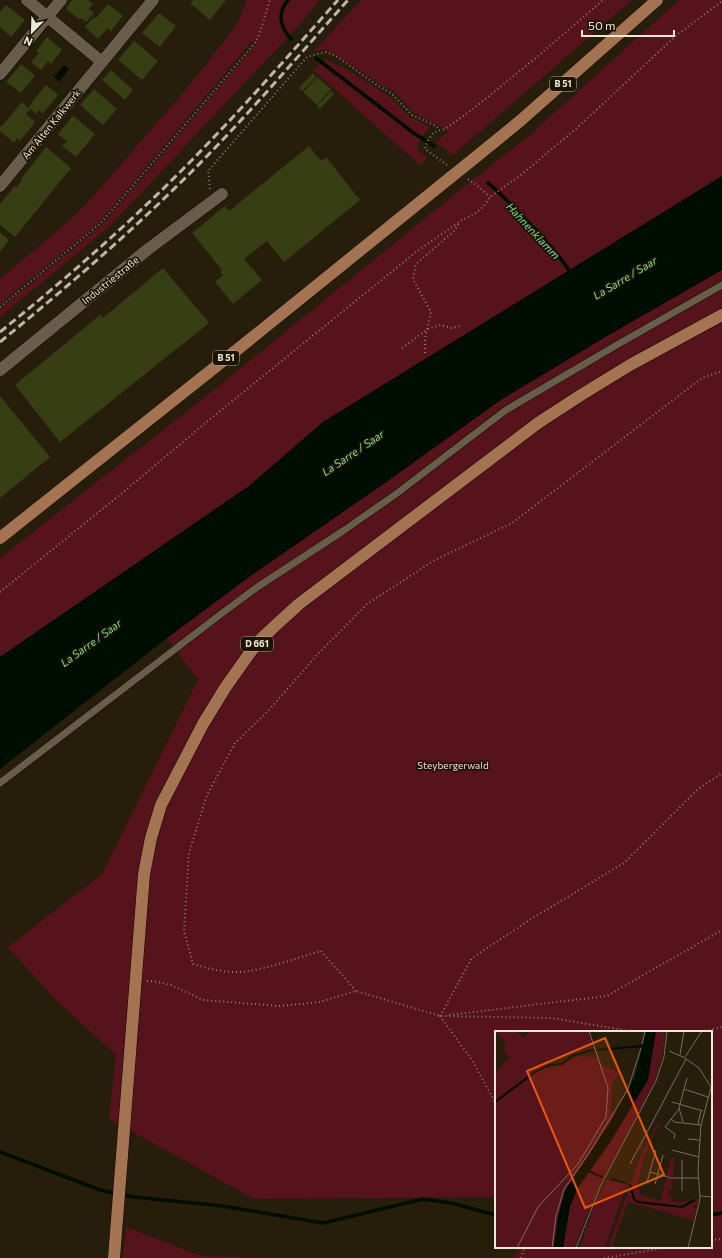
<svg xmlns="http://www.w3.org/2000/svg" width="722" height="1258" font-family="Commissioner,sans-serif">
	<style>
		.green { fill: #56131c }
		.water { fill: #000d02 }
		.lines { fill: none; stroke-linecap: round; stroke-linejoin: round }
		.stream { stroke: #000d02; stroke-width: 3.5 }
		.building { fill: #373e14 }
		.lane-casing { stroke: #0f0700; stroke-width: 8 }
		.street-casing { stroke: #0f0700; stroke-width: 13 }
		.primary-casing { stroke: #0f0700; stroke-width: 13 }
		.path { stroke: #888071; stroke-width: 2; stroke-dasharray: 1 3; stroke-linecap: butt }
		.lane { stroke: #675d48; stroke-width: 7 }
		.street { stroke: #675d48; stroke-width: 12 }
		.primary { stroke: #a47452; stroke-width: 12 }
		.rail { stroke: #bdb6a8; stroke-width: 3; stroke-dasharray: 8 4; stroke-linecap: butt }
		.primary-bridge-casing { stroke: #0f0700; stroke-width: 13; stroke-linecap: butt }
		.primary-bridge { stroke: #a47452; stroke-width: 12 }
		.labels { text-anchor: middle; stroke-width: 3.5; stroke-linejoin: round; paint-order: stroke }
		.shield { fill: #1c1403; stroke: #aea89a; stroke-width: 1 }
		.shield-label { font-size: 9px; font-weight: bold; fill: #ede7db }
		.street-label { font-size: 10px; fill: #ede7db; stroke: #1c1403 }
		.park-label { font-size: 10px; fill: #ffd0d0; stroke: #1c1403 }
		.water-label { font-size: 11px; font-style: italic; fill: #7fdb93; stroke: #1c1403 }
		.inset-river { fill: none; stroke: #000d02; stroke-width: 2 }
		.inset-road { fill: none; stroke: #766e5e; stroke-width: 1 }
		.view { fill: #e8590c; fill-opacity: 0.15; stroke: #e8590c; stroke-width: 2 }
		.inset-edge { fill: none; stroke: #ede7db; stroke-width: 2 }
	</style>
	<rect width="100%" height="100%" fill="#261d0a"/>
	<g class="green">
		<polygon points="247,0 319,0 304,20 108,228 0,317 0,309 103,224 256,44 252,41 100,222 0,304 0,279 68,222 91,199 188,87 226,39 239,20"/>
		<polygon points="361,0 632,0 453,155 435,142 448,132 442,127 414,113 393,91 378,83 336,55 326,50 314,51"/>
		<polygon points="679,0 722,0 722,176 323,422 249,486 0,657 0,558 204,398 461,189 531,134"/>
		<polygon points="325,59 346,69 389,96 410,117 430,127 421,138 417,149 427,158 421,166 313,70"/>
		<polygon points="722,270 722,1258 513,1258 520,1247 711,1247 711,1032 496,1032 496,1197 254,1199 109,1119 116,1055 55,999 8,947 102,874 198,680 167,638 249,577 502,399 607,336"/>
		<polygon points="126,1227 201,1256 274,1258 123,1258"/>
	</g>
	<g class="water">
		<polygon points="64,65 69,69 59,82 54,77"/>
		<polygon points="722,176 722,270 607,336 502,399 385,483 249,577 167,638 0,769 0,657 249,486 323,422"/>
	</g>
	<g class="lines">
		<g class="stream">
			<path d="M288,0C277,13 280,27 291,39"/>
			<polyline points="316,58 415,134 434,146"/>
			<path d="M488,183C498,191 507,200 515,209C536,229 557,251 572,275"/>
			<polyline points="0,1152 100,1190 134,1197 223,1206 323,1223 423,1199 451,1203 496,1215"/>
			<polyline points="711,1215 722,1213"/>
		</g>
	</g>
	<g class="building">
		<polygon points="72,0 88,0 93,4 89,9 94,13 86,22 81,18 80,20 66,9"/>
		<polygon points="193,0 226,0 210,20 190,3"/>
		<polygon points="108,4 123,16 111,31 108,28 98,39 85,27 94,17 96,18"/>
		<polygon points="6,5 25,20 11,37 0,27 0,12"/>
		<polygon points="159,13 176,26 160,47 142,33"/>
		<polygon points="47,37 62,50 51,64 48,61 41,70 31,62 39,53 36,51"/>
		<polygon points="134,41 158,61 142,80 118,60"/>
		<polygon points="21,64 35,76 21,93 6,82"/>
		<polygon points="111,70 133,90 125,100 102,80"/>
		<polygon points="313,73 316,77 302,91 299,88"/>
		<polygon points="317,77 331,89 317,105 303,92"/>
		<polygon points="46,85 58,95 43,113 39,110 36,114 30,109 26,114 35,122 20,141 17,138 14,143 0,131 0,127 1,125 2,126 22,102 28,108 32,103 31,103"/>
		<polygon points="94,89 117,109 103,125 80,105"/>
		<polygon points="331,91 334,94 320,109 317,106"/>
		<polygon points="73,116 95,134 76,157 62,146 67,141 58,134"/>
		<polygon points="309,146 321,161 326,157 360,200 284,262 267,241 244,259 262,280 233,304 215,282 223,275 220,272 222,270 192,233 225,206 229,211"/>
		<polygon points="46,147 71,168 15,237 0,225 0,204 15,186 16,188 22,180 21,179"/>
		<polygon points="0,232 9,240 0,252"/>
		<polygon points="163,268 209,323 60,442 15,385 100,315 103,318"/>
		<polygon points="0,396 50,457 0,498"/>
	</g>
	<g class="lines">
		<defs>
			<polyline id="lane" points="0,783 221,614 259,586 343,531 396,494 506,410 615,346 722,285"/>
			<g id="street">
				<polyline points="27,0 102,62"/>
				<polyline points="0,74 61,0"/>
				<polyline points="0,186 153,0"/>
				<polyline points="0,370 147,250 222,194"/>
			</g>
			<g id="primary">
				<polyline points="466,165 520,121 657,0"/>
				<polyline points="0,538 243,345 451,177"/>
				<polyline points="114,1258 144,874 151,838 161,805 203,724 225,688 249,654 261,639 276,625 299,604 538,423 581,395 630,365 722,315"/>
			</g>
		</defs>
		<use href="#lane" class="lane-casing"/>
		<use href="#street" class="street-casing"/>
		<use href="#primary" class="primary-casing"/>
		<g class="path">
			<polyline points="447,165 425,149 427,142 434,132 445,129 473,109 537,57 603,0"/>
			<polyline points="468,179 478,186 490,197"/>
			<polyline points="210,189 208,171 307,57 317,54 326,52 336,56 377,85 391,93 412,115 436,126 439,129"/>
			<polyline points="0,307 101,223 255,43 259,35 270,0"/>
			<polyline points="402,348 428,329 441,325 451,328 460,326"/>
			<polyline points="425,353 425,339 431,312 413,279 416,264 454,231 460,222"/>
			<polyline points="0,592 121,494 209,420 416,252 462,220 476,213 484,206 490,197 521,175 578,127 678,34 722,1"/>
			<polyline points="147,981 158,982 171,985 203,1000 280,1006 320,1002 356,991 440,1016 552,1018 635,1032"/>
			<path d="M356,991L321,951C297,958 267,969 242,972C226,973 209,969 193,964L184,931L189,853L207,795L235,743L269,710L317,655L367,604L435,560L512,523L702,378L722,371"/>
			<polyline points="449,1015 607,996 722,930"/>
			<polyline points="440,1016 472,958 531,919 624,863 698,789 722,773"/>
			<polyline points="440,1016 472,1060 496,1104"/>
			<polyline points="701,1032 722,1027"/>
			<polyline points="711,1240 722,1239"/>
			<polyline points="521,1258 525,1247"/>
			<polyline points="604,1258 670,1247"/>
		</g>
		<use href="#lane" class="lane"/>
		<use href="#street" class="street"/>
		<use href="#primary" class="primary"/>
		<g class="rail">
			<path d="M0,332C67,278 131,222 191,161C242,109 290,54 338,0"/>
			<path d="M0,342C61,292 121,241 178,185C238,127 292,63 348,0"/>
		</g>
		<defs>
			<polyline id="primary-bridge" points="451,177 466,165"/>
		</defs>
		<use href="#primary-bridge" class="primary-bridge-casing"/>
		<use href="#primary-bridge" class="primary-bridge"/>
	</g>
	<g class="labels">
		<g class="shield">
			<rect x="550" y="77" width="26" height="14" rx="3"/>
			<rect x="213" y="351" width="26" height="14" rx="3"/>
			<rect x="241" y="637" width="32" height="14" rx="3"/>
		</g>
		<g class="shield-label">
			<text x="563" y="87">B 51</text>
			<text x="226" y="361">B 51</text>
			<text x="257" y="647">D 661</text>
		</g>
		<g class="street-label">
			<text transform="translate(51 124) rotate(-51)" y="4">Am Alten Kalkwerk</text>
			<text transform="translate(110 280) rotate(-39)" y="4">Industriestraße</text>
		</g>
		<g class="park-label">
			<text x="453" y="769">Steybergerwald</text>
		</g>
		<g class="water-label">
			<text transform="translate(533 231) rotate(47)" y="4">Hahnenklamm</text>
			<text transform="translate(625 278) rotate(-31)" y="4">La Sarre / Saar</text>
			<text transform="translate(353 453) rotate(-34)" y="4">La Sarre / Saar</text>
			<text transform="translate(91 643) rotate(-36)" y="4">La Sarre / Saar</text>
		</g>
	</g>
	<g transform="translate(495 1031)">
		<rect width="217" height="217" fill="#261d0a"/>
		<path d="M0,0H21L28,7L35,0H93L98,16H89L55,29L53,39L85,25L105,27L107,34L124,41L117,53L116,79L121,82L70,160L63,186L59,217H0V42L14,27L8,16L11,11ZM161,0H170L169,14L166,16H168L167,26L160,50L105,154L79,217H68L75,175L82,158L114,113L152,48ZM162,93L165,94L157,104H159L149,126L142,156L146,160L145,164L165,170L171,147L178,148L177,159L174,158L173,164L177,165L176,170H174L177,171H194L204,168L202,174H199L198,177L202,178L198,189L133,171L117,217H113L146,124ZM176,126L179,127L178,146L171,145ZM112,148L132,152L110,217H85L98,177Z" fill="#56131c"/>
		<path d="M151,0H161L153,49L114,113L82,158L75,175L68,217H59L63,186L70,160L115,92L140,46Z" fill="#000d02"/>
		<path class="inset-river" d="M102,19L148,15M0,71L40,41L54,34L67,33L77,25L98,19M93,140L107,146M115,148L131,152M135,153L139,168L143,171L187,176L200,169"/>
		<path class="inset-road" d="M147,13L150,0M174,20L188,26L204,37L216,56M185,24L189,0M190,26L207,0M189,58L213,66M177,71L208,80M176,88L179,91L206,94M188,91L184,77L192,47M203,93L206,80M179,108L180,103L170,96L184,78M193,108L205,109M177,119L204,126M187,129V160M135,133L191,28M155,141L176,147H204M154,152L152,151L161,119M160,153L168,124M205,165L217,166M22,217L43,176L83,133L111,86L113,57L94,0M57,217L61,185L69,158L94,122L133,58L146,17M81,217L106,154L161,50L169,26L172,0M193,217L205,168L203,138L206,94L217,53"/>
		<path class="view" d="M110,7L169,144L90,177L32,40Z"/>
		<rect width="217" height="217" class="inset-edge"/>
	</g>
	<g transform="translate(32 32) rotate(203)" stroke="#1c1403" stroke-width="3" paint-order="stroke">
	<path d="M0-3L7 15L0 10L-7 15Z" fill="#ede7db"/>
	<text y="-6" font-size="11" font-weight="bold" text-anchor="middle" fill="#ede7db">N</text>
	</g>
	<path d="M582 30v6h92v-6" fill="none" stroke="#ede7db" stroke-width="2"/>
	<text x="588" y="30" font-size="12" fill="#ede7db" stroke="#1c1403" stroke-width="3" paint-order="stroke">50 m</text>
</svg>
